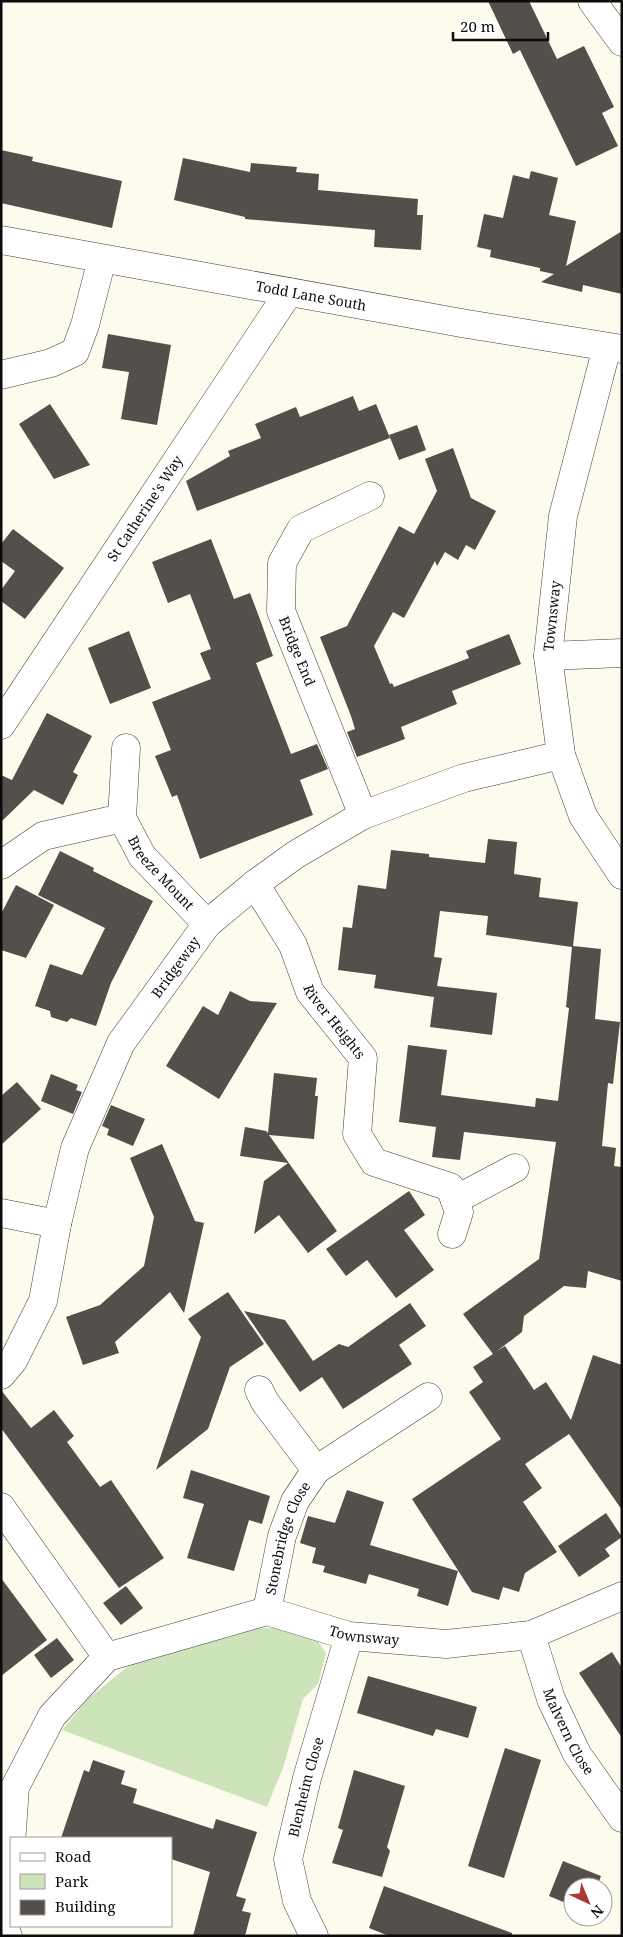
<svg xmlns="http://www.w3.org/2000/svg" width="623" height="1937" font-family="'Noto Serif',serif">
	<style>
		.green { fill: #cde4bb }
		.building { fill: #544f4a }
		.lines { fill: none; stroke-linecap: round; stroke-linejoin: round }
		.minor-casing { stroke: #3f3f3f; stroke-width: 29 }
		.tertiary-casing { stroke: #3f3f3f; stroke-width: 29 }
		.minor { stroke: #fff; stroke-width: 28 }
		.tertiary { stroke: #fff; stroke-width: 28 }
		.labels { text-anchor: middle; stroke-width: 5; stroke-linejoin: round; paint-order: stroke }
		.street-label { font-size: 14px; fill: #0c0c0c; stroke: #fff }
	</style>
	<rect width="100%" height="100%" fill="#fdfbee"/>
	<polygon class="green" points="254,1628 275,1628 317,1640 326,1653 318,1684 303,1699 283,1768 267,1807 62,1730 89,1698 133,1662"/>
	<g class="building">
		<polygon points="488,1 529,1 557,59 584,46 614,107 602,113 618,146 576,166 520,50 513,54"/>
		<polygon points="1,150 33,157 32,161 122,181 112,228 1,203"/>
		<polygon points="183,158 250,172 251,163 297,167 296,172 319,174 318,190 418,199 417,215 423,215 421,250 374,247 375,230 245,219 245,217 174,200"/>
		<polygon points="531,171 558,178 549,215 576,221 566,266 622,231 622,294 583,285 582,292 541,282 554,274 540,271 540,268 490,257 491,250 477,247 484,214 503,218 513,175 529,179"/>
		<polygon points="108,334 171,345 157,425 121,419 129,372 102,368"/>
		<polygon points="353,396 359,411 376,404 390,438 197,511 186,481 230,456 228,451 261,438 255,424 296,407 300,417"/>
		<polygon points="50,404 90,465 54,479 19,424"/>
		<polygon points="417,425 426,450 399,460 389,435"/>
		<polygon points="453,448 471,498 496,511 475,550 466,545 458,560 445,552 437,566 435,561 404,618 393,612 374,646 390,684 392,683 394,687 469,658 466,651 509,634 521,664 452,691 457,704 401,727 405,739 357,757 347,732 355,729 351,716 320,637 347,626 399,526 414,534 437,491 425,459"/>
		<polygon points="13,529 64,568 25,619 1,601 1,590 15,571 1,561 1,544"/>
		<polygon points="211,539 234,599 250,593 261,622 273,656 256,663 291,754 317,744 328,769 300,780 313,815 200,859 177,795 172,797 155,756 171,750 152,702 211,679 200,653 211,649 190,594 168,603 152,562"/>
		<polygon points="129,631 151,688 110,704 88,648"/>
		<polygon points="47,713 92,736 73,772 78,775 63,805 34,790 1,822 1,775 12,780"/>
		<polygon points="488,839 517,842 514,874 541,878 539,897 578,902 573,946 601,949 595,1019 620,1022 613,1084 608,1083 602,1146 616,1148 614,1166 622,1167 622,1281 588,1271 586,1288 564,1286 524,1316 522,1332 497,1351 505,1346 534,1390 546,1382 571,1420 593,1355 622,1365 622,1510 569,1434 525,1464 542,1488 523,1502 557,1552 525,1573 519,1592 503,1587 499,1600 472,1592 412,1499 501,1439 469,1392 483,1382 473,1367 493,1354 463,1314 539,1259 556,1142 464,1132 460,1160 432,1157 436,1127 399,1122 408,1045 447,1050 441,1095 535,1107 536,1098 558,1101 569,1008 566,1007 572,947 486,935 488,916 440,911 434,957 442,958 437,986 497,993 492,1035 430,1027 434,997 374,988 376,975 338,970 343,927 352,928 358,885 386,889 391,850 429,854 429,857 485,863"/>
		<polygon points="60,851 94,868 93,871 153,901 111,983 96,1026 71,1018 67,1022 51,1017 50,1011 35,1006 50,964 82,975 105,928 38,895"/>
		<polygon points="16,885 54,905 26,958 1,950 1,914"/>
		<polygon points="230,991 250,1001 277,1003 219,1099 166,1066 203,1006 218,1015"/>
		<polygon points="274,1073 317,1078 315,1096 318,1096 314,1139 269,1135 337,1231 308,1253 279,1215 254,1234 264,1181 288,1163 240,1156 245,1127 266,1131 268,1133"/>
		<polygon points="51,1074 78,1085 76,1090 82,1092 73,1114 41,1101"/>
		<polygon points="17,1082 41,1109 1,1145 1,1096"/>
		<polygon points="111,1105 145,1119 133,1146 107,1135 109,1129 102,1126"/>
		<polygon points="162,1144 195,1221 204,1223 184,1313 170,1292 115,1342 119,1353 83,1365 66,1317 100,1305 144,1266 154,1217 130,1158"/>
		<polygon points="409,1191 425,1215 404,1230 434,1270 396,1298 367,1260 346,1276 326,1249"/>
		<polygon points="228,1292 264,1344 230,1367 208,1429 156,1470 201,1337 188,1319"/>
		<polygon points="410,1303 426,1326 399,1345 412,1364 343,1409 322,1377 300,1392 244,1311 285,1320 313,1361 339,1344 348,1347"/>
		<polygon points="1,1390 31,1428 54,1410 74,1436 67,1442 100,1487 111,1480 164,1558 119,1588 1,1428"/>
		<polygon points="191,1470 270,1496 262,1524 249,1520 234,1571 187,1558 204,1504 183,1498"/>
		<polygon points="347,1490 384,1502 370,1545 458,1571 448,1606 417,1596 419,1589 369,1574 366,1584 323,1572 325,1566 312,1563 316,1548 300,1543 308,1516 335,1523"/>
		<polygon points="606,1513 622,1537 605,1549 610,1556 579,1577 558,1546"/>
		<polygon points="1,1578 47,1640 1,1676"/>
		<polygon points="126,1586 143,1608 121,1625 103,1603"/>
		<polygon points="57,1638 74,1660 51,1678 34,1655"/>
		<polygon points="612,1652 622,1668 622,1738 579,1673"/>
		<polygon points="368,1676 477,1707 468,1738 436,1729 433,1736 357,1713"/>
		<polygon points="505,1748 541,1760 504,1878 468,1866"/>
		<polygon points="93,1760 125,1771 121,1784 137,1789 133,1803 213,1829 216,1819 257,1832 236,1896 246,1899 242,1911 251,1913 245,1936 193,1936 210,1872 171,1859 171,1838 61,1838 84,1770 89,1772"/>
		<polygon points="354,1770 405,1786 387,1847 390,1851 382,1877 332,1863 343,1830 338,1828"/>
		<polygon points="563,1861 601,1876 597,1887 573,1887 573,1906 549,1896"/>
		<polygon points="384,1886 512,1933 512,1936 389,1936 369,1928"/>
	</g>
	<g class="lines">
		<defs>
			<g id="minor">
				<polyline points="592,1 622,42"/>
				<polyline points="607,347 563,516 548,656 561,755 583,816 622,875"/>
				<polyline points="1,375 51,363 75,352 85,325 102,259"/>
				<polyline points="548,656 622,653"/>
				<path id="s1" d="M1,725L289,292"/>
				<polyline points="363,815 281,611 282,563 301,529 370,496"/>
				<polyline points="122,818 126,748"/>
				<path id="s2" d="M1,865L43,836L122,818L142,856L207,924"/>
				<path id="s3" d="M255,884L293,945L310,992L363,1058L357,1134L374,1162L450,1187L459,1212L452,1234"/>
				<polyline points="455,1200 515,1168"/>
				<polyline points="1,1213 57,1224"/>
				<path id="s4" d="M1,1375L13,1361L43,1301L57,1224L75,1148L121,1043L207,924L255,884L295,855L363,815L464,778L561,755"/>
				<polyline points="259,1390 265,1402 316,1470"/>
				<polyline points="1,1507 107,1657"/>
				<path id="s5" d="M267,1611L282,1536L295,1501L316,1470L428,1397"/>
				<path id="s6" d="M531,1635L551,1699L577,1754L622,1818"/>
				<path id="s7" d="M8,1936L5,1930L15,1787L52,1716L107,1657L267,1611L349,1636L446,1644L531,1635L622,1596"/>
				<path id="s8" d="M314,1936L297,1901L288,1859L307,1778L349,1636"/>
			</g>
			<g id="tertiary">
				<path id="s9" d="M1,240L467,324L622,349"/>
			</g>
		</defs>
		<use href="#minor" class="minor-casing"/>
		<use href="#tertiary" class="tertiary-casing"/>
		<use href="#minor" class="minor"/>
		<use href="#tertiary" class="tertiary"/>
	</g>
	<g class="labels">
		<g class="street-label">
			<text dy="5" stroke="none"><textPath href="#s9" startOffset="315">Todd Lane South</textPath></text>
			<text dy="5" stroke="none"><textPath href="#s1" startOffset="260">St Catherine's Way</textPath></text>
			<text transform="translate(552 616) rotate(-84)" y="5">Townsway</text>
			<text transform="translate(297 651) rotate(68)" y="5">Bridge End</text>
			<text dy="5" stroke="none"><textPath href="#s2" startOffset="200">Breeze Mount</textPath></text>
			<text dy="5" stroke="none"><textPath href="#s4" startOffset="450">Bridgeway</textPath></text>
			<text dy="5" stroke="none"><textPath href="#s3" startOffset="160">River Heights</textPath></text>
			<text dy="5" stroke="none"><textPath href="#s5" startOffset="76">Stonebridge Close</textPath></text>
			<text dy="5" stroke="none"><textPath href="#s7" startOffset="578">Townsway</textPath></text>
			<text dy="5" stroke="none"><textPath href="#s6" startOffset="104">Malvern Close</textPath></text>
			<text dy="5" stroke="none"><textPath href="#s8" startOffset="156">Blenheim Close</textPath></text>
		</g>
	</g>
	<rect width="623" height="1937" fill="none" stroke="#0c0c0c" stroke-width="5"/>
	<rect x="10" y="1837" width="162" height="90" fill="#ffffff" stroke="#9e9e9e"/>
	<rect x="20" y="1853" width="25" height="8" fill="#ffffff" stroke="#9e9e9e"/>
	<text x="55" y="1862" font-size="15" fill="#0c0c0c">Road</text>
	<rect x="20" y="1874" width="25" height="15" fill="#cde4bb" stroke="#9e9e9e"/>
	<text x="55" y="1887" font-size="15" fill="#0c0c0c">Park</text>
	<rect x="20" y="1900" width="25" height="15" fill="#544f4a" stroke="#9e9e9e"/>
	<text x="55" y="1912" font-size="15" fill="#0c0c0c">Building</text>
	<g transform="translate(588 1902) rotate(136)"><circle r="24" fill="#ffffff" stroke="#9e9e9e"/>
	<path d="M0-4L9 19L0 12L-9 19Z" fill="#ac3834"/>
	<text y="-8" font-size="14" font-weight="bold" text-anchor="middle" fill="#0c0c0c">N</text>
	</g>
	<path d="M453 32v8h95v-8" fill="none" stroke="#0c0c0c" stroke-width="2.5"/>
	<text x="460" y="32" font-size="15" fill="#0c0c0c" stroke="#ffffff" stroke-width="4" paint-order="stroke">20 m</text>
</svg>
